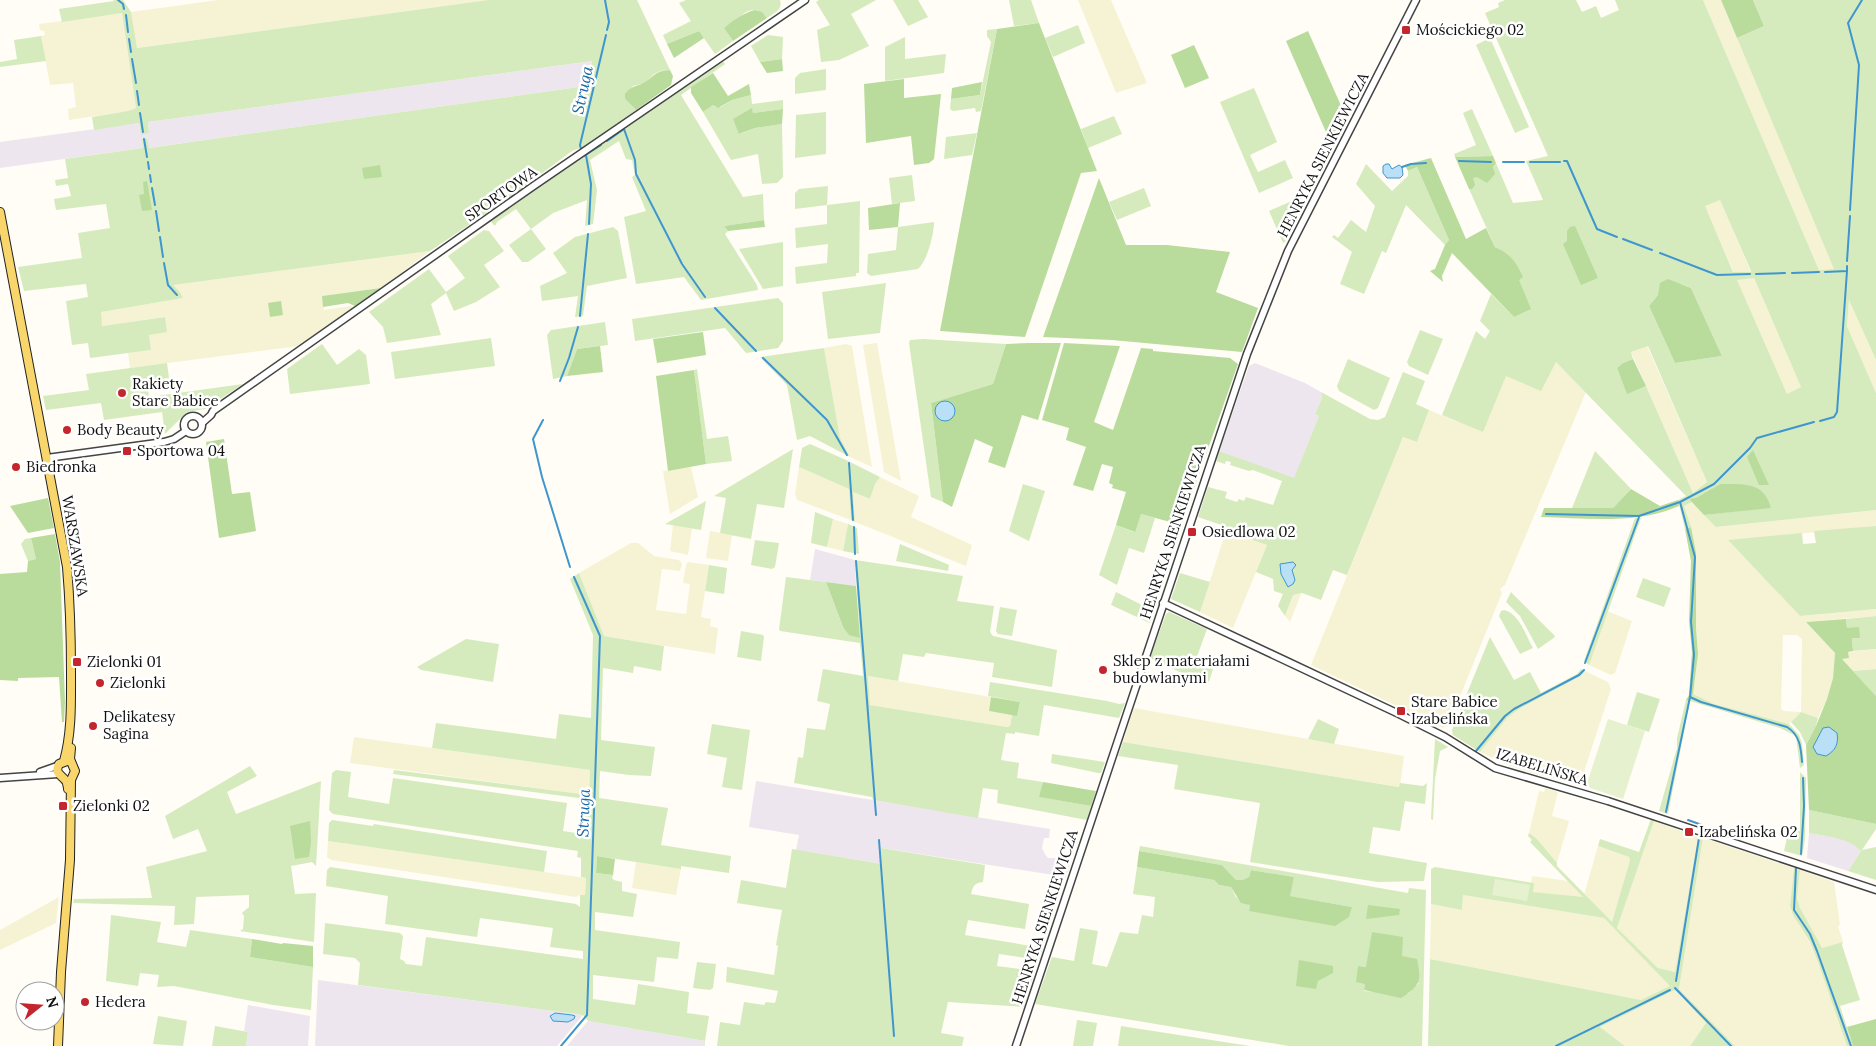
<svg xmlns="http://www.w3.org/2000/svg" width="1876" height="1046" font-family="Lora,serif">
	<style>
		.industrial { fill: #eee6ef }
		.farmland { fill: #f6f3d4; fill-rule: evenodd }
		.green { fill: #d5ebbd; fill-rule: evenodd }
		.forest { fill: #b9dc9c }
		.pitch { fill: #e6f2cf }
		.water { fill: #b9e0f7; stroke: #3f96cf }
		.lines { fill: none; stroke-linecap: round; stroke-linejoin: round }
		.stream { stroke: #3f96cf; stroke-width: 2 }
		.minor-casing { stroke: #444; stroke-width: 9 }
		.major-casing { stroke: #222; stroke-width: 10 }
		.minor { stroke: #fff; stroke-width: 6 }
		.major { stroke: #f9d66b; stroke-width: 8 }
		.poi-dot { fill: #c4262e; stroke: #fff; stroke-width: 2 }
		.labels { text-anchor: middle; stroke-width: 5; stroke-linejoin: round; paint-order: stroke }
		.poi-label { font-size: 15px; fill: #111; stroke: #fff; text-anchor: start }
		.street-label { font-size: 15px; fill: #111; stroke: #fff }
		.water-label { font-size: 16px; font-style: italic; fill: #1768a6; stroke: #fff }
	</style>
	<rect width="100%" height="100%" fill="#fffdf5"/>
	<g class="industrial">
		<polygon points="592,61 586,86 148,148 147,138 142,139 143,148 0,168 0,142 139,123 141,134 149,133 148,122"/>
		<polygon points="1255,363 1305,383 1321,392 1322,398 1315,414 1319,416 1294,479 1219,451 1249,366"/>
		<polygon points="815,549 855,560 856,586 810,580"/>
		<polygon points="756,781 1050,829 1049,838 1044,838 1042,848 1045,854 1048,858 1062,858 1071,861 1066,877 882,848 883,864 796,850 799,835 749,827"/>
		<polygon points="1809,833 1844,839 1856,845 1861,851 1848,871 1807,858"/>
		<polygon points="318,980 583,1015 557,1046 315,1046"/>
		<polygon points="248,1005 310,1016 308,1046 246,1046 248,1032 244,1031"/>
		<polygon points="588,1021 705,1041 705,1046 567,1046"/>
	</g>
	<g class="farmland">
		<polygon points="218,0 488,0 136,48 131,12"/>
		<polygon points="1078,0 1111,0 1147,83 1116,93"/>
		<polygon points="1703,0 1721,0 1835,269 1819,270"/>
		<polygon points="122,13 136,108 129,111 69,120 68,109 76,107 73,83 50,85 41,36 45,35 44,31 40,30 39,24"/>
		<polygon points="1720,200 1751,272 1734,273 1704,205"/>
		<polygon points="430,251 381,288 322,296 324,310 351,306 353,308 299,346 130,368 128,353 151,350 149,335 164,317 102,326 100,312 183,298 180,292 172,285"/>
		<polygon points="1754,278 1801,387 1787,395 1736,279"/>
		<polygon points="1849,299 1876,360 1876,393 1847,326"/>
		<polygon points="877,343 901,481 884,472 883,466 863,345"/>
		<polygon points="846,344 852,346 872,467 850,457 840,439 824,348"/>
		<polygon points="1647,346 1707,482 1693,493 1631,352"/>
		<polygon points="1556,362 1586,392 1505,585 1500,589 1502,593 1448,726 1443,728 1311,665 1403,437 1417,442 1429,410 1458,422 1506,376"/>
		<polygon points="691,467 698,497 670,514 663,471"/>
		<polygon points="799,467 849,489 851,520 797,500 795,494"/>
		<polygon points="880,477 919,496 911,517 972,545 966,566 855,522 853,492 870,499 875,484"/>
		<path d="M1692,502L1717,527L1876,510V526L1729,541L1800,616L1876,609V616L1806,622L1835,653L1833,678L1827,699L1818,718L1801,712L1789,724L1714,704L1693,694L1698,654L1696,628V553L1684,506ZM1783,635H1797L1802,639L1801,712L1784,711L1781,709Z"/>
		<polygon points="833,519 848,524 843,551 827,547"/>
		<polygon points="673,525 692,528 688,555 670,551"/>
		<polygon points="710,531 732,535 728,561 706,558"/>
		<polygon points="1226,531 1267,545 1233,628 1200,612"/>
		<polygon points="631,543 638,543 654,556 679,560 682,564 680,571 662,569 656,610 686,614 690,584 683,583 686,565 688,562 709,565 701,617 711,619 710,626 718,628 715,654 604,636 579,573"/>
		<polygon points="1298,594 1301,594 1290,622 1285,616 1293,595"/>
		<polygon points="1607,611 1632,621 1615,673 1611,675 1589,665"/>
		<polygon points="1876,649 1876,669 1853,671 1841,659 1848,652"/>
		<polygon points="1585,671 1608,682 1611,689 1581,781 1575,784 1529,772 1508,765 1480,752 1507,718 1519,709 1581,676"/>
		<polygon points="868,676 991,697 989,711 1012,715 1010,726 1007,727 870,705"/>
		<polygon points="1134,708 1404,756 1400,787 1123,742"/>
		<polygon points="354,737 590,770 589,795 350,763"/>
		<polygon points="1545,788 1558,792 1552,816 1569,821 1557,863 1537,839 1529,833 1539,791 1544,792"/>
		<polygon points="1654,821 1698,837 1675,972 1658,968 1617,928"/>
		<polygon points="1703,838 1794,868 1790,907 1793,915 1810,943 1818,962 1847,1046 1735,1046 1679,989"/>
		<polygon points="328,841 586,878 585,896 580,895 576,897 331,860 327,857"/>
		<polygon points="1598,846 1629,857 1630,860 1612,923 1584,895"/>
		<polygon points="636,862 681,869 676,895 632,888"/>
		<polygon points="1800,870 1834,882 1840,925 1838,926 1843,942 1822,949 1811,931 1800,908 1797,898"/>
		<polygon points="1532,876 1568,881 1584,898 1532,892 1534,883 1531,882"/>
		<polygon points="1463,895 1604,918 1671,986 1641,1000 1430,959 1431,904 1462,910"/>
		<polygon points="59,897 56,923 0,950 0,930"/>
		<polygon points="1675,990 1706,1023 1690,1046 1625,1046 1600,1027"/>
	</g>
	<g class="green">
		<polygon points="113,0 123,0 131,12 137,48 488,0 637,0 670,70 660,71 654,74 645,83 633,86 625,99 636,110 585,146 572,151 506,200 430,251 173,285 180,292 183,298 101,312 102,326 165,317 167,332 149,335 151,350 90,358 88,343 72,345 66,301 88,297 86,284 24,291 18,267 82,258 78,233 110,228 106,204 56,210 54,199 71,196 68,184 56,186 55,180 68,178 65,159 143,148 142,139 147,138 149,148 586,86 592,61 148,122 149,133 141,135 139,123 94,130 92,117 128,111 136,108 122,13 62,22 59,9 114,1"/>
		<path d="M686,0H780C783,10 774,13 767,18C761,10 752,7 743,14C740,17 741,17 738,20C733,23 728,24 724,28L733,41L715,54L699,31L667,44L663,35L691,21L679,3Z"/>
		<polygon points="819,0 876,0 851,14 869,46 839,60 821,62 817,30 830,25 816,2"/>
		<polygon points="893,0 918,0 928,17 908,26"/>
		<polygon points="1009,0 1031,0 1039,23 1014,26"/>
		<path d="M1505,0H1576L1582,12L1596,6L1601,18L1619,10L1615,0H1703L1819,270L1834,269L1737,38L1764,26L1753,0H1876V360L1849,300L1847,326L1876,393V510L1716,527L1704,515L1771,507L1720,484L1695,499H1689L1692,502L1684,506L1691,527L1685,529L1678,500L1686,496L1556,362L1541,391L1506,376L1483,432L1442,415L1476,331L1485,339L1490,331L1480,321L1491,294L1514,317C1518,290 1527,260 1495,247L1469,189H1472L1473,178L1493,167L1496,163L1513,203L1543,200L1526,161L1548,156L1485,13L1499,7L1498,3ZM1720,200L1751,271V272H1733L1705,206ZM1754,278L1801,387L1787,394L1737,280ZM1681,284L1691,288L1722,356L1675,363L1649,306L1658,295ZM1648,346L1707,482L1693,493L1646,386L1627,393L1617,368L1623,363L1633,359L1631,352Z"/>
		<polygon points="1078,25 1085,43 1053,57 1045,38"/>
		<polygon points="997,29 981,111 976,112 975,108 953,111 950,109 951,99 980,95 991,42 987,36 987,30"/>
		<polygon points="768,35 783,37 782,59 760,62 751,46"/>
		<polygon points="41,36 46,61 0,67 0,62 17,59 14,40"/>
		<polygon points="905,37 905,59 946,54 944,73 885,81 885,47"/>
		<polygon points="1490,38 1529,127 1515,133 1476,45"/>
		<polygon points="722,60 725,64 681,95 743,197 763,194 764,220 724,226 728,231 725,234 757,285 758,290 701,300 684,277 636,284 624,217 646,211 632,177 635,175 632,160 626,159 619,141 590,160 597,190 593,224 585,226 587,200 553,213 531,229 546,249 528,262 522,262 509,245 531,229 516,209 497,222 495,226 491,222 492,219"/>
		<polygon points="826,69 826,90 795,94 795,78 800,73"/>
		<polygon points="1254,88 1277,142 1250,155 1258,172 1285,160 1293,178 1259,193 1220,102"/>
		<polygon points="751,95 752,104 783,100 783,109 753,113 752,109 740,134 755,128 782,124 783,177 777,183 762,184 758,154 731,160 703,112 713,105 716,107 721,107 732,100"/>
		<polygon points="1472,109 1493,156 1455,157 1454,154 1476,145 1463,113"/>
		<polygon points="826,112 826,154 795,158 796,115"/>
		<polygon points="1114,116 1122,134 1088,148 1081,129"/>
		<polygon points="977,133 972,155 944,159 946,137"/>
		<polygon points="1366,164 1392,191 1408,176 1408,171 1417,167 1449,240 1445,245 1406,205 1386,253 1382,251 1364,294 1340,284 1352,252 1332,237 1334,235 1338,238 1351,220 1366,232 1375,206 1356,184"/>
		<polygon points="912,175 915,201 892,204 889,178"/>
		<polygon points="828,186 827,205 860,201 859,273 856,273 856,276 796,284 795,267 827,263 828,244 796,248 795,228 827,224 827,205 795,209 795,193 799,189"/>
		<polygon points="1144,188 1151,206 1117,220 1109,202"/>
		<polygon points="1301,197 1303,206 1285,242 1283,243 1269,211"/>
		<path d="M934,222C934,235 927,261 918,269L871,276L867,273L868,254L896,250L898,227Z"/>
		<polygon points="613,227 618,231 627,278 587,286 583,316 575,317 578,296 542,301 540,286 567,273 553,253 575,237"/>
		<polygon points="484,230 489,231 504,251 484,265 500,287 476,302 454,311 446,293 431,304 441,335 387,343 383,327 369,312 429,269 446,292 465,278 448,256"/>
		<polygon points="783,242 783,286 763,289 739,249"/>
		<polygon points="886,283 880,333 828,339 822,292"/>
		<polygon points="778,298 783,303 783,341 778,348 746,353 725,328 635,341 632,319"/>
		<polygon points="605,322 608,345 577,349 567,376 553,379 547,335 551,330"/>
		<polygon points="1420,330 1443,339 1428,375 1409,366 1407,362"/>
		<polygon points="491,338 495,366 395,379 391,352"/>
		<polygon points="923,339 1006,344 993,384 931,403 943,502 931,497 909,343 910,340"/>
		<polygon points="322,344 337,365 359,349 366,355 370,384 290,394 287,369"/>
		<polygon points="824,348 840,438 850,457 810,436 797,440 787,385 760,357"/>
		<polygon points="1348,359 1390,378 1378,408 1374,410 1339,391 1337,386"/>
		<polygon points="167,363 169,378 147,382 149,397 243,384 205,409 187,412 165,434 162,412 104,420 101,403 46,410 43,396 89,390 86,374"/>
		<polygon points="697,369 707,439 728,436 732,461 706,464 694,370"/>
		<polygon points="1403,372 1425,381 1416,404 1429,410 1417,442 1403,437 1347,575 1333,570 1321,600 1302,593 1293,595 1285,616 1278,606 1283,594 1274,591 1273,579 1256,572 1267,545 1226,531 1227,527 1198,517 1208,487 1227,492 1225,498 1237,502 1239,499 1244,501 1246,497 1273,505 1282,481 1253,470 1249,471 1230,465 1231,462 1226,461 1225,464 1216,461 1219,451 1294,478 1319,416 1315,414 1322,398 1321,392 1370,419 1378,420 1385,417"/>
		<polygon points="810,444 846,460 880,477 875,484 870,499 853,492 855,522 851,520 849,489 799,467 802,448"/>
		<polygon points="793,449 784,508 757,504 751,539 720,533 726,498 714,496"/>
		<polygon points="1595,451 1631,489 1613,508 1572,508"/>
		<polygon points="1023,484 1045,491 1029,541 1009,531"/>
		<polygon points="706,501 701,530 665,524"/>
		<polygon points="815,512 833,519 827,547 811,543"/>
		<polygon points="1141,514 1155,518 1144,553 1129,548 1117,585 1099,575 1116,525 1134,532"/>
		<polygon points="1635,518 1641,518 1589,665 1584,661"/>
		<polygon points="848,524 857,528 859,554 843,551"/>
		<polygon points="1876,526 1876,609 1800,616 1728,540 1802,533 1803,544 1816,543 1814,531"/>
		<polygon points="31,538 36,559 28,561 21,544 25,539"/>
		<polygon points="755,540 779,543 775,567 772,569 751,565"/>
		<polygon points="900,544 949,565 948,571 896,561"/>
		<polygon points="855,560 963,576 957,601 994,606 990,632 993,636 1057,650 1052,687 992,677 994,663 926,653 924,657 903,654 898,681 868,676 870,705 1007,727 1010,726 1012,715 1017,715 1020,702 988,696 990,682 1107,701 1119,704 1125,703 1119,718 1044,705 1039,736 1015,732 1015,734 1006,733 1001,760 1019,763 1017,778 1043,782 1040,797 1091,806 1087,820 997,803 998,790 983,788 978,818 873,800 872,797 794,783 798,757 803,758 807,728 825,730 830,704 817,701 823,669 863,676 860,643 780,631 779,629 786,577 826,582 843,627 860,638"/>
		<polygon points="709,565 727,568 724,594 705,591"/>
		<polygon points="579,573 604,636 664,646 661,671 634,666 633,673 603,668 601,740 655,747 651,776 629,775 600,771 599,798 668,808 661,845 731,856 729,873 681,866 681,869 597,856 596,873 613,875 612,878 614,880 622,882 622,891 637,894 633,917 595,912 595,930 680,942 678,959 657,957 654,982 593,975 593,999 635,1005 638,984 689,992 687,1013 709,1016 705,1041 588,1021 583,1015 358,985 360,963 355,958 323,954 325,923 400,933 403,936 400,959 404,961 406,964 422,966 426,937 583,959 583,951 550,947 553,928 480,918 477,937 385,924 388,896 326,886 327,870 330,867 576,904 580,907 580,895 585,895 586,878 581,877 581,858 577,857 578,851 333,814 329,810 332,773 336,770 351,772 348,797 389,804 393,778 567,803 563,831 582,834 583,809 579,805 579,798 393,774 394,770 589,795 590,770 432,748 436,723 556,739 559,714 591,718 593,635 570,579"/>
		<polygon points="1180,573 1210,582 1200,612 1171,599"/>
		<polygon points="1643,578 1671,588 1664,607 1636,597"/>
		<polygon points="1116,592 1154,611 1150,623 1111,605"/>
		<polygon points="1511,592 1554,635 1555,637 1538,649 1520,616 1506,602"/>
		<polygon points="1000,607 1017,610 1012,636 998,634 996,631"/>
		<path d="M1504,610C1519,613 1526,636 1533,648L1520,654L1499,616L1501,611Z"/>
		<polygon points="1169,612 1207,629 1195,662 1213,669 1208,685 1186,677 1186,675 1150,658 1166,614"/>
		<polygon points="1876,616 1876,649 1853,651 1852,638 1859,628 1847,628 1846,619"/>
		<polygon points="741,631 763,635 764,637 761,661 737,657"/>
		<polygon points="1490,637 1514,680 1530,672 1541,693 1577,674 1581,669 1585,671 1581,676 1519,709 1507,718 1480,752 1453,735 1452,730"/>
		<polygon points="466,639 499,644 493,682 421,670 417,667"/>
		<polygon points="1876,669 1876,696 1853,671"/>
		<polygon points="1637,692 1660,699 1649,732 1627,725"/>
		<polygon points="1693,694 1714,704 1789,724 1799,735 1802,743 1804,765 1800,768 1796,736 1780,728 1690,701 1668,814 1659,811 1677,748 1677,738 1686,700 1690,700"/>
		<polygon points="1801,712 1818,718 1816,726 1806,745 1800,732 1791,722"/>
		<polygon points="1318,719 1339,729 1334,744 1308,739"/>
		<polygon points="712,724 750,730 742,790 722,787 727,758 707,754"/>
		<polygon points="1435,739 1448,747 1440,751 1435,779 1433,820 1431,819"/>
		<polygon points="1123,742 1399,787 1400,783 1423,786 1427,783 1425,804 1405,801 1400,831 1373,827 1369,853 1427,863 1424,881 1378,882 1250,862 1260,803 1174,789 1178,765 1118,756"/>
		<polygon points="1052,754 1105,762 1101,773 1098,773 1051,763"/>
		<polygon points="250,766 257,776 227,792 236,814 321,781 316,866 312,862 291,866 295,894 316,893 314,942 240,931 243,929 244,916 242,913 249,907 249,895 196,897 194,924 174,925 175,906 73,903 74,899 152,898 146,867 207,851 198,829 173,839 165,816"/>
		<polygon points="1800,772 1806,778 1805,839 1802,856 1784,851 1789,829 1800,831"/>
		<path d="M1809,810L1876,824V829L1862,850L1876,847V880L1848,871L1861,851C1847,837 1828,837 1809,833Z"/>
		<polygon points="1651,819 1654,821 1617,928 1658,968 1675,972 1698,837 1703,838 1679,989 1735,1046 1690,1046 1706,1023 1675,990 1600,1027 1625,1046 1428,1046 1430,959 1641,1000 1670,986 1604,918 1463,895 1462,910 1431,904 1431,869 1435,867 1534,883 1533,892 1583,897 1530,842 1532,840 1528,836 1529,833 1537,839 1557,863 1557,866 1612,922 1630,860 1629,857 1598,846 1600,839 1639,852"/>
		<polygon points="332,820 373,826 374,824 547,851 544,872 328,841 329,823"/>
		<path d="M1140,846L1408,893L1409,888L1426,890L1422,1046H1289L1035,1004L1052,957L1074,961L1080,928L1098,931L1092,964L1107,967L1120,932L1138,934L1142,915L1153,917L1155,897L1133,894L1137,867L1214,880L1219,885L1231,887L1236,897L1250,905L1249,911L1352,907L1289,896L1294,877L1251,870L1249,877L1243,881L1236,880L1222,865L1139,851ZM1359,966L1366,967L1419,983L1408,994L1364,991L1365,984Z"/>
		<path d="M881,848L985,865L983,882C974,883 973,886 971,894L1029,904L1025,929L968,920L965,935L1043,948L1039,960L999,954L997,966L1035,971L1024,1007L948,1002L941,1033L964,1037L962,1046H717L720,1022L740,1025L744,1002L764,1005L766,1002L775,1003L778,991L726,982L727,967L774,975L778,946L776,945L782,910L737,903L741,880L786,888L792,849L882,864Z"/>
		<polygon points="1794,868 1800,870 1797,898 1800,908 1822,948 1843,942 1842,945 1860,1000 1840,1006 1853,1046 1847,1046 1818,962 1810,942 1793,915 1790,906"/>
		<polygon points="111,915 161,922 157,942 186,947 190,930 252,939 250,957 313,967 311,1010 273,1005 174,986 157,987 159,975 140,973 138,986 106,981"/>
		<polygon points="697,962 716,964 713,988 710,990 693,988"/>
		<polygon points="158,1016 187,1021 183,1046 153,1044"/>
		<polygon points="1077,1020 1097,1023 1093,1046 1073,1046"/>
		<polygon points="215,1026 248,1032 246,1046 212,1046"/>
		<polygon points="1121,1026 1250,1046 1118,1046"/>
	</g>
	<g class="forest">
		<polygon points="1721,0 1753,0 1764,26 1737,38"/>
		<path d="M755,10L762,12L767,18L733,41L724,28C732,21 745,12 755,10Z"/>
		<polygon points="1039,23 1097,171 1081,173 1025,337 940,331 997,29"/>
		<polygon points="699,31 704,38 674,58 667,44"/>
		<polygon points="1308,31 1346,117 1345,127 1333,148 1286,41"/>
		<polygon points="1194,45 1209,78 1185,88 1171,55"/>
		<polygon points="782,59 783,71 767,73 760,62"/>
		<path d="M670,70L673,76L671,85L636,110L625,99V94C632,85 637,87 645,82C656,75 655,71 670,70Z"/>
		<polygon points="713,73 728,96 749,84 751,95 732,100 718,108 713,105 703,112 691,93 691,87"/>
		<polygon points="904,79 904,98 941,94 934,159 929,163 914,165 911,136 866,143 864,84"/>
		<polygon points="982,82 980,95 951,99 952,88"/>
		<polygon points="752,108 753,113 783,109 782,124 755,128 739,134 733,119"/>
		<polygon points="1493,156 1496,163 1493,167 1495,174 1487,183 1477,177 1473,178 1475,185 1472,189 1469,189 1455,157"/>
		<path d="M1431,158L1466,239L1486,228L1495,247C1510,253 1516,262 1523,277L1519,280L1531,309L1514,317L1452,253L1442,276L1443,282L1430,271L1435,269L1445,245L1449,240L1417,167L1408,171L1405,165Z"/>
		<polygon points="380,165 382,177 364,179 362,168"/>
		<polygon points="1099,178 1126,245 1167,245 1230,252 1216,292 1258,308 1242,352 1112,340 1043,337"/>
		<polygon points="147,181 152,210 142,211 139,195 144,194 143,182"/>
		<polygon points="900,203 898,227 869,230 868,208"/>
		<polygon points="764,220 765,227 728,231 724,226"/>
		<polygon points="1575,226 1598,278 1581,285 1563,244 1567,241 1567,231 1570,227"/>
		<polygon points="1668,279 1691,288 1722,356 1675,363 1649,306 1658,295 1660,283"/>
		<polygon points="381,288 355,306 348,303 323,307 322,296"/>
		<polygon points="281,301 283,315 270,317 268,303"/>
		<polygon points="703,332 706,355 657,363 653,339"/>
		<polygon points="1028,343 1061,343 1038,420 1022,415 1005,468 988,462 993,447 975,439 952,507 943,502 931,403 993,384 1006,344"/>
		<polygon points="1064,343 1120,346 1094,422 1113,430 1141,348 1153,349 1153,351 1230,358 1238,364 1181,525 1141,514 1135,532 1116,525 1126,492 1112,488 1113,485 1109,483 1113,467 1102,464 1093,491 1073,485 1086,447 1066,440 1069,428 1042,420"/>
		<polygon points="600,346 603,372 567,376 577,349"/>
		<polygon points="1633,359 1646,386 1627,394 1617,368 1623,363"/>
		<polygon points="694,370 706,464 668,471 656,376"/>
		<polygon points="224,439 232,494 250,492 256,531 219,538 206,442"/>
		<polygon points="1753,450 1769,485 1759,485 1747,457"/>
		<path d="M1720,484C1743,484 1764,481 1771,508L1704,515L1689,499L1696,498Z"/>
		<path d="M1631,489L1660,506L1678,500L1679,506C1636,525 1587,518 1541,517L1544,508H1613Z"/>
		<polygon points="48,498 54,528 28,533 10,506"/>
		<polygon points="1691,527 1696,553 1696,628 1698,654 1693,694 1690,701 1686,700 1689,695 1692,652 1689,621 1691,561 1685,529"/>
		<polygon points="55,534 60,562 65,702 64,722 62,722 59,677 18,678 18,681 0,680 0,574 27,572 28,561 36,559 31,538"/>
		<polygon points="826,582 856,586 860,638 849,635 843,627"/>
		<polygon points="1846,619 1847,628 1859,627 1860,638 1852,638 1853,651 1848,652 1849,658 1842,659 1876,696 1876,824 1809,810 1806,745 1816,726 1827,699 1833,678 1835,653 1806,622"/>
		<polygon points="991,697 1020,702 1017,716 989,711"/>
		<polygon points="1043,782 1096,791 1091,806 1039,797"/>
		<polygon points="310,821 311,843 309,857 295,859 290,826"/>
		<polygon points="1139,851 1222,865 1236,880 1243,880 1249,877 1251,870 1294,877 1290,896 1352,907 1349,917 1335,926 1249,911 1250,905 1241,903 1231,887 1219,885 1214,880 1137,867"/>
		<polygon points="597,856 615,859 613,875 596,873"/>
		<polygon points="1368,905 1400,909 1399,915 1366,919"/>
		<path d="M1372,932L1403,937L1402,956L1417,959C1421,980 1422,985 1401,998L1364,990L1365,984L1356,982L1358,966L1366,967Z"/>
		<polygon points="252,939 282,944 283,943 313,946 313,967 250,957"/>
		<polygon points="1299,960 1333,966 1333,973 1318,981 1316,989 1296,986"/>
		<polygon points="1876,1019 1876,1046 1853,1046 1847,1027"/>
	</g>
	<g class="pitch">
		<polygon points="1608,719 1645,731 1623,799 1590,788 1587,783"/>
		<polygon points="1495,879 1530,885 1527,901 1492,895"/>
	</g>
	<g class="water">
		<polygon points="1386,164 1389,164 1392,169 1399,165 1402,167 1403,175 1400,178 1387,178 1383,173 1383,166"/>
		<circle cx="945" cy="411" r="10"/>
		<polygon points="1293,562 1296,565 1292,570 1295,580 1293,584 1288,587 1281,574 1280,564"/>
		<path d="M1829,727L1837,733C1839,744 1835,751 1826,756L1817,754L1813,747L1823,728Z"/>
		<polygon points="555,1013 572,1015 575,1016 574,1019 568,1022 553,1021 550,1016"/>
	</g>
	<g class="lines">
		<g class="stream">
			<polyline points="118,0 123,4 124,9"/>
			<polyline points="605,0 609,22 607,30"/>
			<polyline points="126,15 128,32"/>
			<polyline points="129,39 131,52"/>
			<polyline points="132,59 136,83"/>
			<polyline points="137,91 139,105"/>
			<polyline points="140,113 143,132"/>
			<polyline points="144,139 147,157"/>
			<polyline points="607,141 624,129 635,160 636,174 682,264 705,297"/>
			<polyline points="581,149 580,145 606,35"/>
			<polyline points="586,155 591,184 589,224"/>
			<polyline points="584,156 601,145"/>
			<polyline points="1459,161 1491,162"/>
			<polyline points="1564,161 1567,161 1597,229 1617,237"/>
			<polyline points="148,162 149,169"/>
			<polyline points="1503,162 1524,162"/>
			<polyline points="1530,162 1560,162"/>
			<polyline points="1402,167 1411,164 1426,163"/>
			<polyline points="150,175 151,182"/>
			<polyline points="152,188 155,205"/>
			<polyline points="1850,210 1859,65 1848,23 1862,0"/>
			<polyline points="156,211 159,231"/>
			<polyline points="160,237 163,257"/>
			<polyline points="1623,239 1652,250"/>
			<polyline points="1660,253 1717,275 1750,274"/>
			<polyline points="1847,261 1850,216"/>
			<polyline points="164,263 168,285 177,295"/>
			<polyline points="1825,272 1847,271 1847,266"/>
			<polyline points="1792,273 1819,272"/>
			<polyline points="1756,274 1785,273"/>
			<polyline points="715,308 756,351"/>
			<polyline points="580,316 588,234"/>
			<polyline points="763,358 827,420 847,455"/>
			<polyline points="560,381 569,358 578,327"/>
			<polyline points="543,420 533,439 542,477 570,567"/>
			<polyline points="1820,421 1834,417 1837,412 1847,271"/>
			<polyline points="849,463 853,520"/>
			<polyline points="1546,514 1639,516 1680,502 1714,484 1750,448 1757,438 1814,422"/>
			<polyline points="854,527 855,554"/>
			<polyline points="856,561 876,815"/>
			<polyline points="1585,663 1639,517"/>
			<path d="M1690,697L1701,702L1787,727C1800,735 1801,748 1802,762"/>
			<polyline points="1476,751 1505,716 1514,709 1579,675 1584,670"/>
			<polyline points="1666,812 1690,697 1694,655 1691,622 1695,557 1680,502"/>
			<polyline points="1688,820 1702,825"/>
			<polyline points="879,840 894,1036"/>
			<polyline points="1801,854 1804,806 1803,778"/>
			<polyline points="1796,868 1794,910 1810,934 1817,951 1851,1046"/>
			<polyline points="1676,981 1699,838"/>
			<polyline points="1675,988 1731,1046"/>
			<polyline points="561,1046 587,1015 600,636 574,577"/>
			<polyline points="1556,1046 1670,990"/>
		</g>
		<defs>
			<g id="minor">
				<circle cx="193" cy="425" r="9"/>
				<polyline points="202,423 211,415 213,411 532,187 805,0"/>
				<polyline points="47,458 164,442 174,439 186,431"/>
				<polyline points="1163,603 1399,714 1445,737 1495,768 1608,801 1876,890"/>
				<polyline points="40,772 57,766"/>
				<polyline points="0,778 58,774"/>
				<polyline points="1016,1046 1247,354 1288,251 1416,0"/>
			</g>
			<g id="major">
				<path d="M0,212L67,567C70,602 71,637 71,672C71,702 72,732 64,761"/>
				<path d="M67,761L59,764C54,774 61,774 66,781C67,782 68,788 68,789"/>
				<polyline points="58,1046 61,972 70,860 71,780 75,771 70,759 71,748"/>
			</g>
		</defs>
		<use href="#minor" class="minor-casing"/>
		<use href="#major" class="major-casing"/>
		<use href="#minor" class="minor"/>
		<use href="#major" class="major"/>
	</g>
	<g class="poi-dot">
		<rect x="1401" y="25" width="10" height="10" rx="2.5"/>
		<circle cx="122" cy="393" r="5"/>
		<circle cx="67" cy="430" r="5"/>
		<rect x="122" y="446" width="10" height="10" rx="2.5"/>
		<circle cx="16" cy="467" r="5"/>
		<rect x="1187" y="527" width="10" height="10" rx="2.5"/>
		<rect x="72" y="657" width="10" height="10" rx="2.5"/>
		<circle cx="1103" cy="670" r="5"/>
		<circle cx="100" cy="683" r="5"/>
		<rect x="1396" y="706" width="10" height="10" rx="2.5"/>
		<circle cx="93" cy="726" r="5"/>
		<rect x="58" y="801" width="10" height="10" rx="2.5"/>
		<rect x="1684" y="827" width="10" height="10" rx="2.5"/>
		<circle cx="85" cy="1002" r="5"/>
	</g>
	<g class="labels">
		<g class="poi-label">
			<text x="1416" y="35">Mościckiego 02</text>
			<text x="132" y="389">Rakiety<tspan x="132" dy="17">Stare Babice</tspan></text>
			<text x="77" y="435">Body Beauty</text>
			<text x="137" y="456">Sportowa 04</text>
			<text x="26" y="472">Biedronka</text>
			<text x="1202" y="537">Osiedlowa 02</text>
			<text x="1113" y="666">Sklep z materiałami<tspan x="1113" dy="17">budowlanymi</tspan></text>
			<text x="87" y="667">Zielonki 01</text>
			<text x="110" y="688">Zielonki</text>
			<text x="1411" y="707">Stare Babice<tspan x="1411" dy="17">Izabelińska</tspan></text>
			<text x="103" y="722">Delikatesy<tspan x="103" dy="17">Sagina</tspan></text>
			<text x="73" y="811">Zielonki 02</text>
			<text x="1699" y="837">Izabelińska 02</text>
			<text x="95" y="1007">Hedera</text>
		</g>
		<g class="street-label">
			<text transform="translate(1323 155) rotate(-63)" y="5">HENRYKA SIENKIEWICZA</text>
			<text transform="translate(501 194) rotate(-35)" y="5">SPORTOWA</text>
			<text transform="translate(1173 532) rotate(-72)" y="5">HENRYKA SIENKIEWICZA</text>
			<text transform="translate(75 546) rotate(81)" y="5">WARSZAWSKA</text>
			<text transform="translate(1542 767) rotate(17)" y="5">IZABELIŃSKA</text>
			<text transform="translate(1045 917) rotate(-72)" y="5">HENRYKA SIENKIEWICZA</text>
		</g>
		<g class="water-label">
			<text transform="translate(582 90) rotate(-78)" y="6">Struga</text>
			<text transform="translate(583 813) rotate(-88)" y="6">Struga</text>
		</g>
	</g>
	<g transform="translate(40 1006) rotate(73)"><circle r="24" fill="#ffffff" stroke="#a0a0a0"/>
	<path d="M0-4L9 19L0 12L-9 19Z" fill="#c4262e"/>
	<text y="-8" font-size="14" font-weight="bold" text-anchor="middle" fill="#111111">N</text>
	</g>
</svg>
